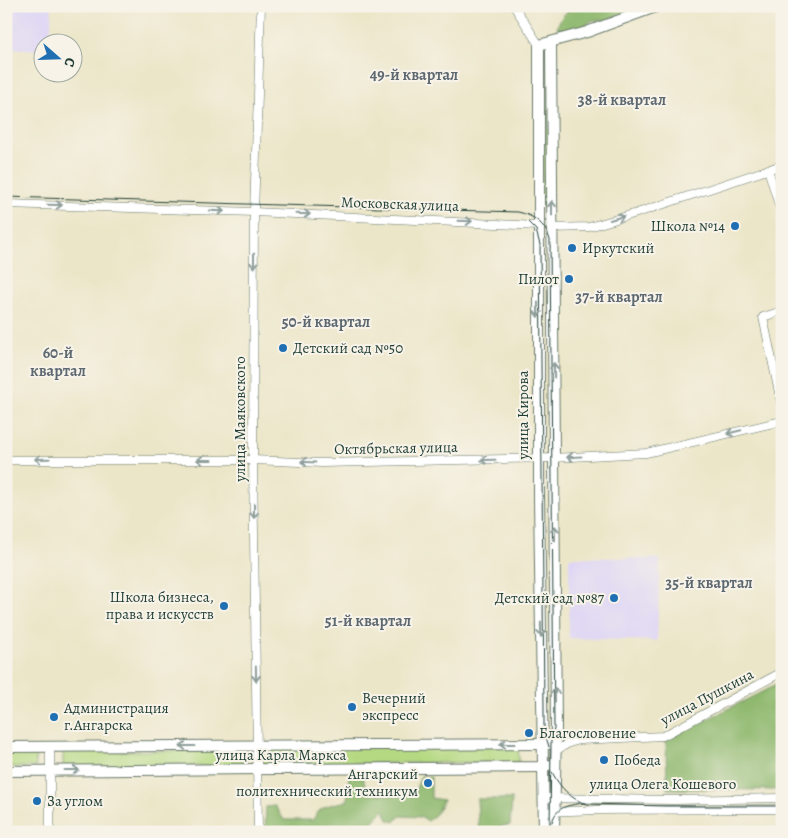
<svg xmlns="http://www.w3.org/2000/svg" width="788" height="838" font-family="Alegreya,serif">
	<style>
		.built { fill: #ded5f5 }
		.green { fill: #b5d982; stroke: #6a8b5b }
		.forest { fill: #90b970; stroke: #587b52 }
		.lines { fill: none; stroke-linecap: round; stroke-linejoin: round }
		.street-casing { stroke: #677868; stroke-width: 9 }
		.secondary-casing { stroke: #677868; stroke-width: 12 }
		.street { stroke: #fff; stroke-width: 8 }
		.secondary { stroke: #fff; stroke-width: 10 }
		.tram { stroke: #1f3d34; stroke-width: 1 }
		.oneway { stroke: #8f9e9a }
		.poi-dot { fill: #1f6fb2; stroke: #f7f3e8; stroke-width: 2 }
		.labels { text-anchor: middle; stroke-width: 4; stroke-linejoin: round; paint-order: stroke }
		.street-label { font-size: 15px; fill: #1f3d34; stroke: #f7f3e8 }
		.poi-label { font-size: 15px; fill: #1f3d34; stroke: #f7f3e8; text-anchor: start }
		.neighbourhood-label { font-size: 16px; font-weight: bold; fill: #5d6871; stroke: #f7f3e8 }
	</style>
	<rect width="100%" height="100%" fill="#f7f3e8"/>
	<filter id="ink" filterUnits="userSpaceOnUse"><feTurbulence type="fractalNoise" baseFrequency=".02" numOctaves="2"/><feDisplacementMap in="SourceGraphic" scale="10" xChannelSelector="R" yChannelSelector="G"/><feConvolveMatrix kernelMatrix="1 2 1 2 8 2 1 2 1" color-interpolation-filters="sRGB"/></filter>
	<filter id="wash" filterUnits="userSpaceOnUse"><feTurbulence type="fractalNoise" baseFrequency=".0096" numOctaves="4" result="noise"/><feDisplacementMap in="SourceGraphic" scale="20" xChannelSelector="R" yChannelSelector="G"/><feGaussianBlur stdDeviation="1.12" result="paint"/><feColorMatrix in="noise" values="0 0 0 0 0 0 0 0 0 0 0 0 0 0 0 0 0 1.4 0 .05"/><feComposite in="paint" operator="in"/></filter>
	<g filter="url(#wash)">
		<rect width="100%" height="100%" fill="#ece6c9"/>
		<g class="built">
			<polygon points="6,6 52,6 50,42 42,42 42,50 6,48"/>
			<polygon points="569,557 660,559 657,641 569,638"/>
		</g>
		<g class="green">
			<rect x="542" y="48" width="7" height="159"/>
			<polygon points="518,746 519,762 262,764 263,748"/>
			<polygon points="6,750 35,750 36,767 6,767"/>
			<rect x="63" y="751" width="179" height="15"/>
		</g>
		<g class="forest">
			<path d="M574,6H641L607,20H593L577,30L571,31L557,29C559,18 565,13 574,6Z"/>
			<polygon points="782,682 782,790 667,789 666,740"/>
			<path d="M349,776L363,777L367,794L413,796L421,776L431,777V798L443,800L436,814L428,821L422,817L400,816L395,822L388,820L384,810L372,822V832H265L266,807L275,806L284,820H313C321,804 331,805 347,801Z"/>
			<path d="M477,799H512L510,825C499,826 490,832 479,832Z"/>
		</g>
	</g>
	<g filter="url(#ink)">
		<g class="lines">
			<defs>
				<g id="street">
					<polyline points="514,6 539,45"/>
					<polyline points="768,169 782,215"/>
					<polyline points="6,204 254,212 538,226"/>
					<polyline points="552,228 589,227 637,213 782,165"/>
					<polyline points="782,311 763,317 782,407"/>
					<polyline points="6,460 253,460 322,463 552,458 646,453 782,421"/>
					<polyline points="50,746 50,832"/>
					<polyline points="555,751 569,743 580,740 663,736 782,672"/>
					<polyline points="544,798 673,800 782,798"/>
					<polyline points="544,812 598,810 782,809"/>
					<polyline points="258,832 253,460 254,212 261,6"/>
				</g>
				<g id="secondary">
					<polyline points="551,43 556,731 554,832"/>
					<polyline points="6,747 549,744"/>
					<polyline points="6,771 543,767 548,765"/>
					<polyline points="544,832 539,499 539,45 587,32 658,6"/>
				</g>
			</defs>
			<use href="#street" class="street-casing"/>
			<use href="#secondary" class="secondary-casing"/>
			<use href="#street" class="street"/>
			<use href="#secondary" class="secondary"/>
			<g class="tram">
				<path d="M6,197L518,212C533,215 546,224 550,240L554,729L551,740L550,832"/>
				<polyline points="528,222 536,230 540,245 544,708 544,730 549,747"/>
				<path d="M552,772C559,786 571,800 587,804L666,806H782"/>
				<path d="M552,822C557,805 570,805 585,803"/>
			</g>
		</g>
		<defs><path id="oneway-shaft" d="M-6 0H5M1.5-3L5.5 0L1.5 3" fill="none" stroke-width="1.6" stroke-linecap="round" stroke-linejoin="round" transform="scale(1.25)"/></defs>
		<g class="oneway">
			<use href="#oneway-shaft" transform="translate(55 205) rotate(1)"/>
			<use href="#oneway-shaft" transform="translate(552 208) rotate(-90)"/>
			<use href="#oneway-shaft" transform="translate(217 211) rotate(2)"/>
			<use href="#oneway-shaft" transform="translate(303 214) rotate(2)"/>
			<use href="#oneway-shaft" transform="translate(617 218) rotate(-16)"/>
			<use href="#oneway-shaft" transform="translate(465 221) rotate(2)"/>
			<use href="#oneway-shaft" transform="translate(254 261) rotate(90)"/>
			<use href="#oneway-shaft" transform="translate(538 310) rotate(90)"/>
			<use href="#oneway-shaft" transform="translate(554 370) rotate(-91)"/>
			<use href="#oneway-shaft" transform="translate(734 432) rotate(167)"/>
			<use href="#oneway-shaft" transform="translate(574 457) rotate(177)"/>
			<use href="#oneway-shaft" transform="translate(42 459) rotate(179)"/>
			<use href="#oneway-shaft" transform="translate(204 460) rotate(-180)"/>
			<use href="#oneway-shaft" transform="translate(488 460) rotate(179)"/>
			<use href="#oneway-shaft" transform="translate(308 462) rotate(-177)"/>
			<use href="#oneway-shaft" transform="translate(254 511) rotate(90)"/>
			<use href="#oneway-shaft" transform="translate(555 533) rotate(-90)"/>
			<use href="#oneway-shaft" transform="translate(541 630) rotate(89)"/>
			<use href="#oneway-shaft" transform="translate(256 674) rotate(89)"/>
			<use href="#oneway-shaft" transform="translate(555 695) rotate(-90)"/>
			<use href="#oneway-shaft" transform="translate(507 744) rotate(180)"/>
			<use href="#oneway-shaft" transform="translate(187 746) rotate(180)"/>
			<use href="#oneway-shaft" transform="translate(72 770)"/>
		</g>
	</g>
	<g class="poi-dot">
		<circle cx="735" cy="226" r="5"/>
		<circle cx="572" cy="248" r="5"/>
		<circle cx="569" cy="279" r="5"/>
		<circle cx="283" cy="348" r="5"/>
		<circle cx="614" cy="598" r="5"/>
		<circle cx="224" cy="606" r="5"/>
		<circle cx="352" cy="707" r="5"/>
		<circle cx="54" cy="717" r="5"/>
		<circle cx="529" cy="733" r="5"/>
		<circle cx="604" cy="760" r="5"/>
		<circle cx="428" cy="783" r="5"/>
		<circle cx="37" cy="801" r="5"/>
	</g>
	<g class="labels">
		<g class="street-label">
			<text transform="translate(400 204) rotate(2)" y="5">Московская улица</text>
			<text transform="translate(523 415) rotate(-90)" y="5">улица Кирова</text>
			<text transform="translate(240 419) rotate(-90)" y="5">улица Маяковского</text>
			<text transform="translate(396 448) rotate(-1)" y="5">Октябрьская улица</text>
			<text transform="translate(707 697) rotate(-28)" y="5">улица Пушкина</text>
			<text x="281" y="760">улица Карла Маркса</text>
			<text x="663" y="789">улица Олега Кошевого</text>
		</g>
		<g class="poi-label">
			<text x="725" y="231" text-anchor="end">Школа №14</text>
			<text x="582" y="253">Иркутский</text>
			<text x="559" y="284" text-anchor="end">Пилот</text>
			<text x="293" y="353">Детский сад №50</text>
			<text x="214" y="602" text-anchor="end">Школа бизнеса,<tspan x="214" dy="17">права и искусств</tspan></text>
			<text x="604" y="603" text-anchor="end">Детский сад №87</text>
			<text x="362" y="703">Вечерний<tspan x="362" dy="17">экспресс</tspan></text>
			<text x="64" y="713">Администрация<tspan x="64" dy="17">г.Ангарска</tspan></text>
			<text x="539" y="738">Благословение</text>
			<text x="614" y="765">Победа</text>
			<text x="418" y="779" text-anchor="end">Ангарский<tspan x="418" dy="17">политехнический техникум</tspan></text>
			<text x="47" y="806">За углом</text>
		</g>
		<g class="neighbourhood-label">
			<text x="414" y="80">49-й квартал</text>
			<text x="622" y="105">38-й квартал</text>
			<text x="619" y="302">37-й квартал</text>
			<text x="326" y="327">50-й квартал</text>
			<text x="58" y="358">60-й<tspan x="58" dy="18">квартал</tspan></text>
			<text x="709" y="588">35-й квартал</text>
			<text x="368" y="626">51-й квартал</text>
		</g>
	</g>
	<rect width="788" height="838" fill="none" stroke="#f7f3e8" stroke-width="25"/>
	<g transform="translate(58 58) rotate(110)"><circle r="24" fill="#f7f3e8" stroke="#a1aaa0"/>
	<path d="M0-4L9 19L0 12L-9 19Z" fill="#1f6fb2"/>
	<text y="-8" font-size="14" font-weight="bold" text-anchor="middle" fill="#1f3d34">С</text>
	</g>
</svg>
